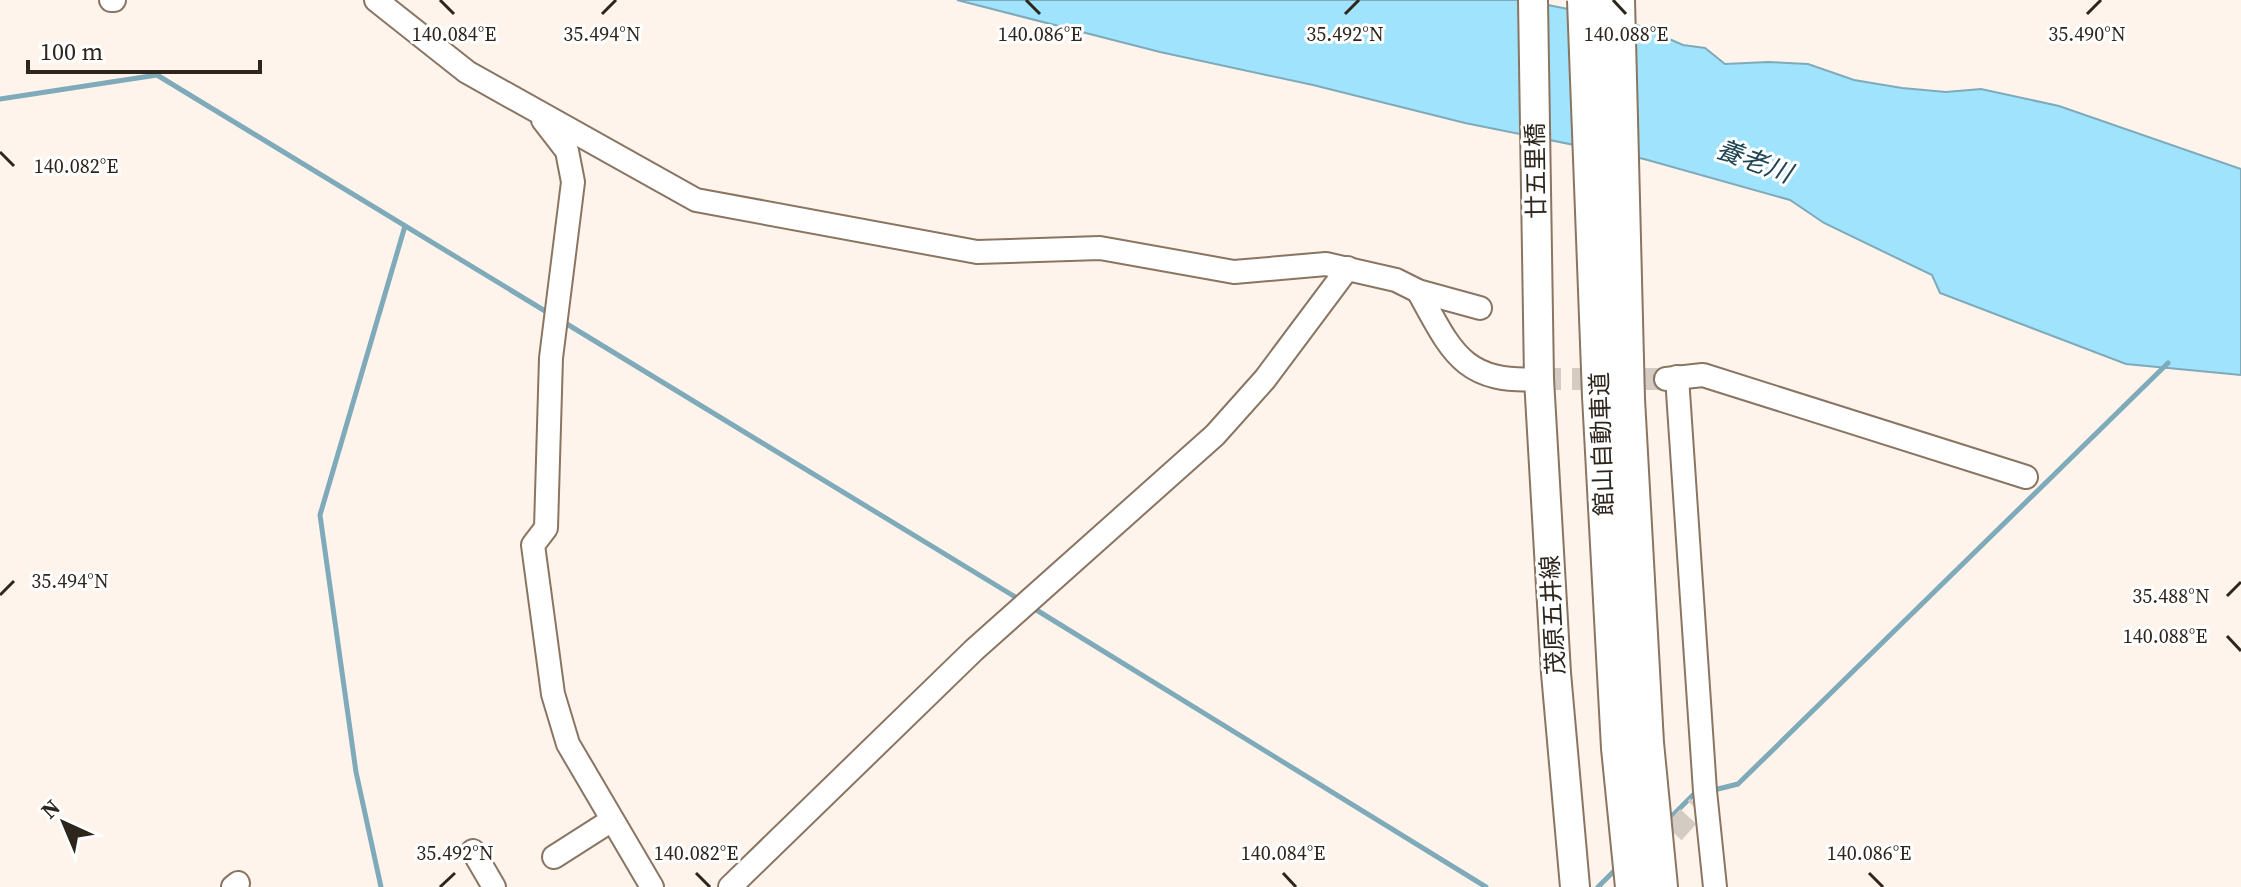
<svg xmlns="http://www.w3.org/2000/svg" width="2241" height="887" font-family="'Source Serif 4','Noto Sans JP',serif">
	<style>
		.water { fill: #a0e3fd; stroke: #7eaaba; stroke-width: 2 }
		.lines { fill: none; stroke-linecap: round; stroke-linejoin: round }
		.stream { stroke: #7eaaba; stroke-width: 5 }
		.minor-tunnel { stroke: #d4cbc3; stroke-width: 22; stroke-dasharray: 22 11; stroke-linecap: butt }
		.minor-casing { stroke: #8a7562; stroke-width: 26 }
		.major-casing { stroke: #8a7562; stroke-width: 32 }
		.highway-casing { stroke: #8a7562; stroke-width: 38 }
		.minor { stroke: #fff; stroke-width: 22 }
		.major { stroke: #fff; stroke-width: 28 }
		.highway { stroke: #fff; stroke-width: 34 }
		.highway-bridge-casing { stroke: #8a7562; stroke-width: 38; stroke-linecap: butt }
		.highway-bridge { stroke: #fff; stroke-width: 34 }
		.ticks { fill: none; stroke: #2e251d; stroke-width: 3 }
		.labels { text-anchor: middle; stroke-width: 6; stroke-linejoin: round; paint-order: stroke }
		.street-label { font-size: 24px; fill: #2e251d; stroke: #fff }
		.water-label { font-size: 26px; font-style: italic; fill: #1e4553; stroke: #fff }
		.ticks-label { font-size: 20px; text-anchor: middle; fill: #2e251d; stroke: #fff; stroke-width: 6; stroke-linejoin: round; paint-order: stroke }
	</style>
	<rect width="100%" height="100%" fill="#fef4ec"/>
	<polygon class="water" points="957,0 1523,0 1628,21 1683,45 1705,48 1725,64 1768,62 1808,64 1854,80 1902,88 1946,92 1981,89 2059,106 2241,169 2241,375 2126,364 1940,293 1932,275 1824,223 1790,200 1644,159 1465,123 1313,85 1160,52"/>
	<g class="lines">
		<g class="stream">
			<polyline points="0,99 157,75 550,314"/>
			<polyline points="562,321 1022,601"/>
			<polyline points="1030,606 1486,887"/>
			<polyline points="1710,791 1738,784 2168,363"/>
			<polyline points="1666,822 1693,795 1701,793"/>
			<polyline points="381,887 356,772 320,515 405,226"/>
			<polyline points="1598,887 1618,867"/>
		</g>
		<g class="minor-tunnel">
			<polyline points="1539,379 1666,379"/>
			<polyline points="1651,857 1698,806"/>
		</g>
		<defs>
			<g id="minor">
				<polyline points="111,0 114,0"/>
				<polyline points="376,0 467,72 696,200 977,252 1100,248 1234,272 1326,264 1396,280 1418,291 1480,308"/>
				<polyline points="543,120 567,151 573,182 551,358 546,528 533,545 553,694 568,744 652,887"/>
				<path d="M1418,291C1451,350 1462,384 1539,379"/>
				<polyline points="1677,377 1705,791 1715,887"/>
				<polyline points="1666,379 1703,375 2026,477"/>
				<polyline points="473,851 494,887"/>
				<polyline points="554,857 612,820"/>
				<polyline points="233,887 238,883"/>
				<polyline points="730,887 974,650 1215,435 1265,379 1348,268"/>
			</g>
			<polyline id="major" points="1533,0 1539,379 1556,673 1575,887"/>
			<g id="highway">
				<polyline points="1600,396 1619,748 1633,887"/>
				<polyline points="1627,399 1646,743 1660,887"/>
			</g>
		</defs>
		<use href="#minor" class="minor-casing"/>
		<use href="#major" class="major-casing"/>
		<use href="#highway" class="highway-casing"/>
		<use href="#minor" class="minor"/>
		<use href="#major" class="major"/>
		<use href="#highway" class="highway"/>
		<defs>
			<g id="highway-bridge">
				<polyline points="1585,0 1600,396"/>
				<polyline points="1617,0 1627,399"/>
			</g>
		</defs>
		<use href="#highway-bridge" class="highway-bridge-casing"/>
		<use href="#highway-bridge" class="highway-bridge"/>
	</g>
	<path class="ticks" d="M440,0L454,14M1026,0L1040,14M1613,0L1626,14M602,14L616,0M1345,14L1359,0M2087,14L2101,0M0,152L14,166M0,595L14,581M2227,596L2241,582M2227,636L2241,651M696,873L710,887M1283,873L1296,887M1869,873L1883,887M440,887L455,873"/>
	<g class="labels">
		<g class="street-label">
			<text transform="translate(1536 171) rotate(-91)" y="8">廿五里橋</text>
			<text transform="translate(1602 444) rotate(-92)" y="8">館山自動車道</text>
			<text transform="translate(1553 615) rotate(-93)" y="8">茂原五井線</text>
		</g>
		<g class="water-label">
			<text transform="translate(1754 161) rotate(20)" y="9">養老川</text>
		</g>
	</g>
	<g class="ticks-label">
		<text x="602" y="41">35.494°N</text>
		<text x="1345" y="41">35.492°N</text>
		<text x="2087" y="41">35.490°N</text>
		<text x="454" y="41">140.084°E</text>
		<text x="1040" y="41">140.086°E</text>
		<text x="1626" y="41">140.088°E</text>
		<text x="76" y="173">140.082°E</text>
		<text x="70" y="588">35.494°N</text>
		<text x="2171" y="603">35.488°N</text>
		<text x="2165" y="643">140.088°E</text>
		<text x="696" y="860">140.082°E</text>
		<text x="1283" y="860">140.084°E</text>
		<text x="1869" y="860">140.086°E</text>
		<text x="455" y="860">35.492°N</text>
	</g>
	<g transform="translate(64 823) rotate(316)" stroke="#ffffff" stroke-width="6" paint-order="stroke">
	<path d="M0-6L14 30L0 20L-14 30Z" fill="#2e251d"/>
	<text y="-12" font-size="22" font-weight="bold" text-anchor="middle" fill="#2e251d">N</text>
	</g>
	<path d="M28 60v12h232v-12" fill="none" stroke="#2e251d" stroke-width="4"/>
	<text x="40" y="60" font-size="24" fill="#2e251d" stroke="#ffffff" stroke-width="6" paint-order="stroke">100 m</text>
</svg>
